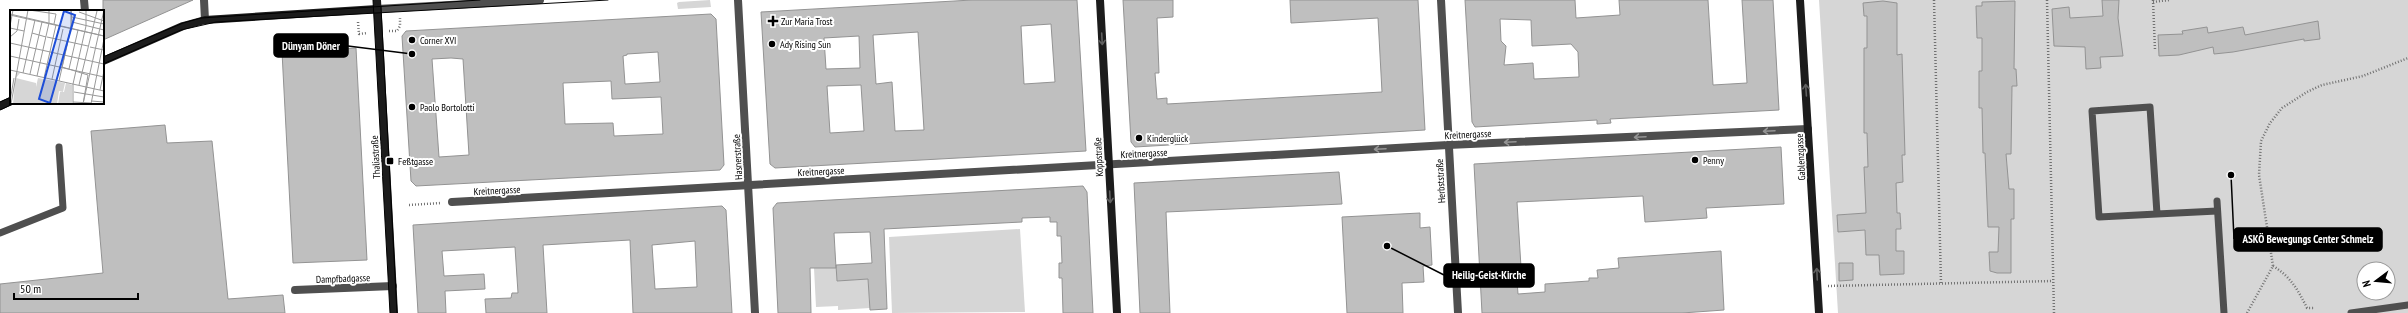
<svg xmlns="http://www.w3.org/2000/svg" width="2408" height="313" font-family="'PT Sans Narrow',sans-serif">
	<style>
		.green { fill: #d6d6d6; fill-rule: evenodd }
		.building { fill: #bfbfbf; stroke: #939393; fill-rule: evenodd }
		.lines { fill: none; stroke-linecap: round; stroke-linejoin: round }
		.path { stroke: #717171; stroke-width: 2.5; stroke-dasharray: 1 2; stroke-linecap: butt }
		.service { stroke: #4f4f4f; stroke-width: 7 }
		.minor { stroke: #4f4f4f; stroke-width: 8 }
		.secondary { stroke: #1c1c1c; stroke-width: 8 }
		.tram { stroke: #000; stroke-width: 1 }
		.oneway { stroke: #606060 }
		.oneway2 { stroke: #959595 }
		.poi-dot { fill: #000; stroke: #fff; stroke-width: 1.5 }
		.labels { text-anchor: middle; stroke-width: 4; stroke-linejoin: round; paint-order: stroke }
		.poi-label { font-size: 10px; fill: #000; stroke: #fff; text-anchor: start }
		.street-label { font-size: 10px; fill: #000; stroke: #fff }
		.inset-road { fill: none; stroke: #999; stroke-width: 1 }
		.view { fill: #1d4ed8; fill-opacity: 0.15; stroke: #1d4ed8; stroke-width: 2 }
		.inset-edge { fill: none; stroke: #000; stroke-width: 2 }
		.leader { fill: none; stroke: #000; stroke-width: 1.5 }
		.callout-dot { fill: #000; stroke: #fff; stroke-width: 1.5 }
		.callout { fill: #000; stroke: #000; stroke-width: 1.5 }
		.callout-label { font-size: 11px; text-anchor: middle; font-weight: bold; fill: #fff }
	</style>
	<rect width="100%" height="100%" fill="#fff"/>
	<g class="green">
		<polygon points="710,0 711,7 678,9 677,3 679,2"/>
		<path d="M1819,0H2408V313H1838ZM2364,269H2388V293H2364Z"/>
		<polygon points="1020,229 1025,312 892,313 889,237"/>
		<polygon points="836,267 837,281 868,279 870,308 838,310 838,306 816,307 814,268"/>
	</g>
	<g class="building">
		<polygon points="103,0 193,0 103,40"/>
		<path d="M972,0H1077L1086,151L775,168L770,164L761,12ZM1051,24L1055,82L1024,84L1021,26ZM918,32L924,130L895,131L892,82L876,84L873,35ZM859,36L860,68L826,69L824,38ZM861,85L864,131L830,133L827,86Z"/>
		<polygon points="1123,0 1173,0 1173,17 1157,18 1159,73 1155,73 1157,99 1167,98 1167,104 1382,92 1378,18 1291,23 1290,0 1418,0 1425,130 1135,147 1131,142"/>
		<path d="M1465,0H1575L1576,18L1620,15L1619,0H1708L1713,85L1747,83L1742,0H1773L1779,110L1610,119L1611,123L1597,124V120L1475,127L1472,122ZM1500,19L1531,20L1532,46L1571,44L1578,52L1579,77L1534,79L1533,63L1504,65L1506,46L1501,41Z"/>
		<polygon points="2102,0 2119,0 2118,18 2123,56 2100,57 2101,68 2086,69 2085,47 2054,46 2052,9 2069,7 2070,18 2103,16"/>
		<polygon points="1883,1 1897,3 1897,55 1902,54 1905,155 1902,155 1903,182 1896,183 1897,213 1900,213 1901,229 1896,229 1896,251 1904,251 1904,274 1880,275 1879,255 1866,255 1865,230 1838,232 1837,215 1866,213 1864,167 1868,167 1867,133 1864,133 1864,48 1867,48 1867,16 1864,16 1863,3"/>
		<polygon points="2015,1 2014,69 2016,69 2017,86 2012,86 2011,154 2006,154 2009,189 2014,189 2014,219 2011,219 2011,273 1997,273 1990,271 1989,252 1998,252 1999,227 1988,227 1985,153 1983,153 1982,108 1979,108 1979,71 1982,71 1982,38 1977,38 1976,6 1982,6 1982,2"/>
		<path d="M711,14L716,19L724,165L720,170L416,186L411,181L402,36L406,31ZM658,52L660,82L625,84L623,56L627,55V54ZM451,58L463,59L469,155L439,157L432,59ZM611,81L612,99L661,97L663,134L614,136L613,123L565,124L563,83Z"/>
		<polygon points="2318,21 2320,39 2304,41 2304,39 2233,52 2214,54 2213,47 2179,55 2159,56 2158,35 2183,34 2182,31 2207,27 2208,33 2243,27 2245,35"/>
		<polygon points="356,48 367,260 293,263 282,52"/>
		<polygon points="165,125 167,143 212,141 228,299 283,295 285,313 0,313 0,284 103,273 91,131"/>
		<polygon points="1781,147 1784,204 1706,208 1707,218 1645,222 1643,196 1517,202 1521,267 1516,267 1518,294 1545,292 1545,284 1589,281 1589,278 1598,278 1597,270 1619,268 1618,258 1721,251 1724,310 1682,313 1482,313 1474,164"/>
		<polygon points="1339,172 1342,204 1166,212 1170,313 1140,313 1134,183"/>
		<polygon points="1083,186 1087,192 1093,313 1063,313 1062,278 1059,278 1059,263 1062,263 1061,236 1057,236 1057,222 1050,222 1050,217 1022,218 1022,222 884,229 887,309 870,310 868,279 837,281 836,265 872,263 870,232 834,233 836,268 810,268 811,313 778,313 773,208 777,203"/>
		<path d="M722,206L726,210L732,313H633L630,240L543,245L547,313H486L485,299L511,298L512,293H518L515,247L442,251L444,276L484,274L485,289L445,291L446,313H418L413,225ZM695,241L697,287L655,289L652,245Z"/>
		<polygon points="1420,213 1420,228 1430,227 1432,265 1423,266 1424,282 1402,283 1403,313 1347,313 1342,217"/>
		<polygon points="1839,263 1853,263 1853,280 1839,281"/>
	</g>
	<g class="lines">
		<g class="path">
			<polyline points="1934,0 1941,283"/>
			<polyline points="2047,0 2054,313"/>
			<polyline points="2153,0 2155,50"/>
			<polyline points="2153,2 2169,0"/>
			<polyline points="358,22 359,34 367,33"/>
			<polyline points="389,31 397,31 400,26 400,18"/>
			<polyline points="409,205 441,203"/>
			<path d="M2273,266C2291,277 2298,290 2307,308H2315"/>
			<polyline points="1828,286 2053,281"/>
			<polyline points="2247,313 2273,266 2259,175 2261,141 2270,123 2282,108 2307,92 2322,85 2363,76 2408,58"/>
		</g>
		<g class="service">
			<polyline points="2217,201 2224,313"/>
			<polyline points="2157,214 2099,217 2092,111 2150,107 2157,214 2217,211"/>
			<polyline points="0,233 63,208 59,147"/>
			<polyline points="2351,313 2408,305"/>
		</g>
		<g class="minor">
			<polyline points="84,0 85,11"/>
			<polyline points="204,0 205,20"/>
			<polyline points="738,0 755,313"/>
			<polyline points="1441,0 1458,313"/>
			<polyline points="377,9 540,0"/>
			<polyline points="452,202 1448,145 1808,129"/>
			<polyline points="295,290 393,286"/>
		</g>
		<g class="secondary">
			<polyline points="377,0 394,313"/>
			<polyline points="1100,0 1117,313"/>
			<polyline points="1800,0 1819,313"/>
			<polyline points="103,61 183,26 205,20 377,9"/>
			<polyline points="0,106 11,101"/>
		</g>
		<g class="tram">
			<polyline points="373,0 390,313"/>
			<polyline points="381,7 397,313"/>
			<polyline points="103,57 183,23 201,18 480,0"/>
			<polyline points="103,64 181,30 216,22 608,0"/>
			<polyline points="0,102 11,97"/>
			<polyline points="0,110 15,103"/>
		</g>
	</g>
	<defs><path id="oneway-shaft" d="M-6 0H5M1.5-3L5.5 0L1.5 3" fill="none" stroke-width="1.6" stroke-linecap="round" stroke-linejoin="round"/></defs>
	<g class="oneway">
		<use href="#oneway-shaft" transform="translate(1102 39) rotate(87)"/>
		<use href="#oneway-shaft" transform="translate(1806 90) rotate(-94)"/>
		<use href="#oneway-shaft" transform="translate(1110 197) rotate(87)"/>
		<use href="#oneway-shaft" transform="translate(1817 274) rotate(-93)"/>
	</g>
	<g class="oneway2">
		<use href="#oneway-shaft" transform="translate(1769 131) rotate(177)"/>
		<use href="#oneway-shaft" transform="translate(1640 137) rotate(177)"/>
		<use href="#oneway-shaft" transform="translate(1510 142) rotate(177)"/>
		<use href="#oneway-shaft" transform="translate(1380 149) rotate(177)"/>
	</g>
	<g class="poi-dot">
		<path d="M771 15h4v4h4v4h-4v4h-4v-4h-4v-4h4z"/>
		<circle cx="412" cy="40" r="4"/>
		<circle cx="772" cy="44" r="4"/>
		<circle cx="412" cy="107" r="4"/>
		<circle cx="1139" cy="138" r="4"/>
		<circle cx="1695" cy="160" r="4"/>
		<rect x="386" y="157" width="8" height="8" rx="2"/>
	</g>
	<g class="labels">
		<g class="poi-label">
			<text x="781" y="25">Zur Maria Trost</text>
			<text x="420" y="44">Corner XVI</text>
			<text x="780" y="48">Ady Rising Sun</text>
			<text x="420" y="111">Paolo Bortolotti</text>
			<text x="1147" y="142">Kinderglück</text>
			<text x="1703" y="164">Penny</text>
			<text x="398" y="165">Feßtgasse</text>
		</g>
		<g class="street-label">
			<text transform="translate(1468 134) rotate(-3)" y="4">Kreitnergasse</text>
			<text transform="translate(1144 153) rotate(-3)" y="4">Kreitnergasse</text>
			<text transform="translate(375 157) rotate(-93)" y="4">Thaliastraße</text>
			<text transform="translate(737 157) rotate(-93)" y="4">Hasnerstraße</text>
			<text transform="translate(1098 157) rotate(-93)" y="4">Koppstraße</text>
			<text transform="translate(1800 157) rotate(-93)" y="4">Gablenzgasse</text>
			<text transform="translate(821 171) rotate(-3)" y="4">Kreitnergasse</text>
			<text transform="translate(1440 181) rotate(-93)" y="4">Herbststraße</text>
			<text transform="translate(497 190) rotate(-3)" y="4">Kreitnergasse</text>
			<text transform="translate(343 278) rotate(-2)" y="4">Dampfbadgasse</text>
		</g>
	</g>
	<g transform="translate(10 10)">
		<rect width="94" height="94" fill="#fff"/>
		<path d="M6,62L10,63L6,68L26,73V77L28,68L55,73L53,82L49,81L47,94H3ZM56,73L62,75V94H48L50,82H54Z" fill="#d6d6d6"/>
		<path class="inset-road" d="M19,0L46,4L44,14M61,0V18M61,0L62,12L52,57L78,65L73,94M69,2L94,11M0,4L94,26M0,5L94,26M62,7L94,14M62,12L94,20M0,16L3,0M0,18L14,21M22,23L36,27M0,27L7,21L9,9M37,27L78,36M0,33L94,54M80,37L94,40M0,46L94,67M59,59L68,20M0,60L94,81M13,63L25,10M20,64L32,12M27,66L39,13V0M34,68L46,15M42,69L53,19M49,71L61,18M69,75L87,1M90,80L94,61M64,82L94,87M0,91L4,68M81,91L94,92M63,92L81,93M1,94L18,0M63,94V74L76,16V0M73,94L94,0M81,94L94,29"/>
		<path class="view" d="M54,1L65,5L40,93L29,89Z"/>
		<rect width="94" height="94" class="inset-edge"/>
	</g>
	<path class="leader" d="M412 54L348 46M2231 175L2234 239M1387 246L1444 275"/>
	<g class="callout-dot">
		<circle cx="412" cy="54" r="4"/>
		<circle cx="2231" cy="175" r="4"/>
		<circle cx="1387" cy="246" r="4"/>
	</g>
	<g class="callout">
		<rect x="274" y="34" width="74" height="23" rx="4"/>
		<rect x="2234" y="228" width="148" height="23" rx="4"/>
		<rect x="1444" y="264" width="90" height="23" rx="4"/>
	</g>
	<g class="callout-label">
		<text x="311" y="50">Dünyam Döner</text>
		<text x="2308" y="243">ASKÖ Bewegungs Center Schmelz</text>
		<text x="1489" y="279">Heilig-Geist-Kirche</text>
	</g>
	<g transform="translate(2376 281) rotate(254)"><circle r="19" fill="#ffffff" stroke="#999999"/>
	<path d="M0-3L7 15L0 10L-7 15Z" fill="#000000"/>
	<text y="-6" font-size="11" font-weight="bold" text-anchor="middle" fill="#000000">N</text>
	</g>
	<path d="M14 293v6h124v-6" fill="none" stroke="#000000" stroke-width="2"/>
	<text x="20" y="293" font-size="12" fill="#000000" stroke="#ffffff" stroke-width="3" paint-order="stroke">50 m</text>
</svg>
